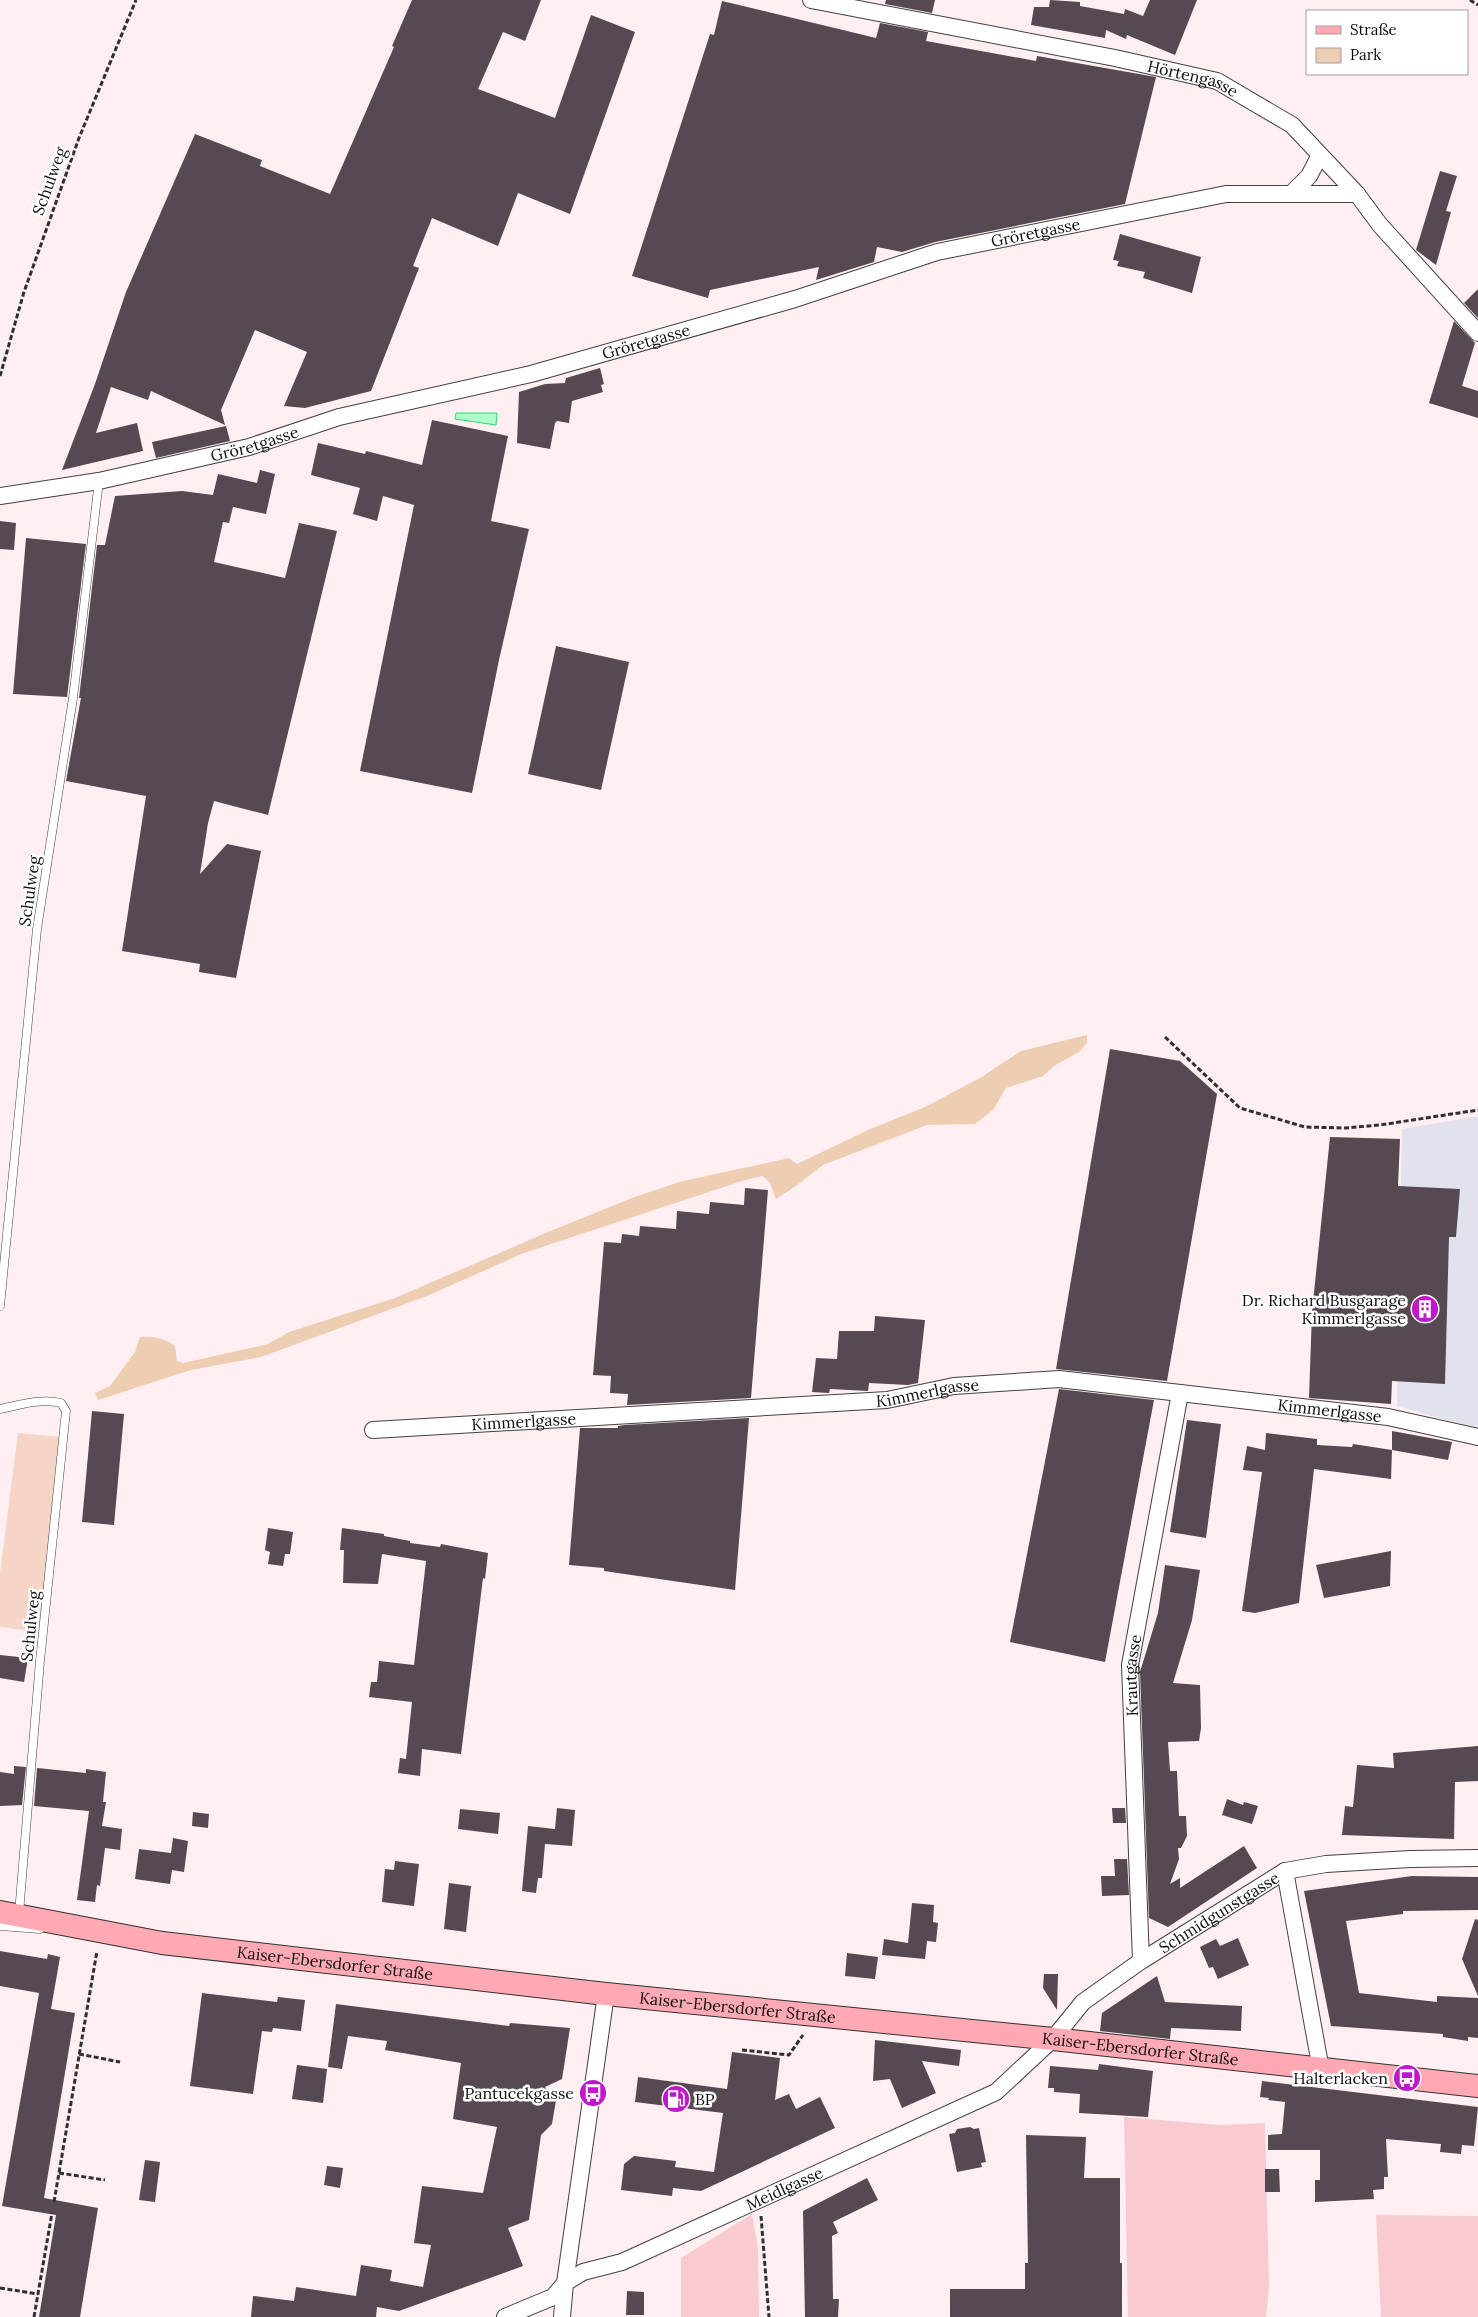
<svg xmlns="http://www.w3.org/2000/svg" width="1478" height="2317" font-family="Lora,serif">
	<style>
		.industrial { fill: #e1e2ed }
		.farmland { fill: #f8cbd0 }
		.green { fill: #eeceb3 }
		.pitch { fill: #f4d5c6 }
		.water { fill: #adfcc9; stroke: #2cdb6e }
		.building { fill: #574952 }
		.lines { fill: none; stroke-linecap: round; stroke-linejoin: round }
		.service-casing { stroke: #414141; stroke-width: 9 }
		.minor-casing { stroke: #414141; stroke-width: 18 }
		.secondary-casing { stroke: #303030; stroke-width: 24 }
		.path { stroke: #303030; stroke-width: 3; stroke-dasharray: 5 2.5; stroke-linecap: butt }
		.service { stroke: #fff; stroke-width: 8 }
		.minor { stroke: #fff; stroke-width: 16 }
		.secondary { stroke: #ffa9b4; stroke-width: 22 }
		.labels { text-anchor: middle; stroke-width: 5; stroke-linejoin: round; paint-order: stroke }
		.street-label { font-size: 16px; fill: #0e0e0e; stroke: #fff }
		.poi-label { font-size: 16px; fill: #0e0e0e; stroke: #fff; text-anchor: end }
	</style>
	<rect width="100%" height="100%" fill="#ffeef2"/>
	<polygon class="industrial" points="1478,1116 1478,1429 1397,1406 1402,1129"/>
	<g class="farmland">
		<polygon points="1124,2117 1219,2125 1265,2123 1269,2286 1266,2317 1128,2317"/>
		<polygon points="752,2214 758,2248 759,2317 681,2317 681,2258"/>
		<polygon points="1376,2215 1478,2216 1478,2317 1381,2317"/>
	</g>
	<path class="green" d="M1087,1035V1043L1079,1052L1054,1066L1043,1076L1006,1088L993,1110L975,1124L927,1125L823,1165L796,1186L776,1199L770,1183L763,1176L742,1181L524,1253L427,1296L261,1357L191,1370L98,1400L95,1393L110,1386L135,1352L140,1337C153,1336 164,1338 175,1346L177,1361L183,1363L268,1344L289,1332L395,1298L548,1232L632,1198L679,1182L789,1158L797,1164L868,1130L925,1107L980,1078L1021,1051Z"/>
	<polygon class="pitch" points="18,1433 60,1437 39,1632 0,1627 0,1573"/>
	<polygon class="water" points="456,413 497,413 496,425 455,419"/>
	<g class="building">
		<polygon points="412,0 541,0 525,41 503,32 478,89 555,118 591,15 635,32 570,214 518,193 498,246 432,218 413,266 419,268 371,391 305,408 284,406 307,352 255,330 221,410 225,425 151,391 148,400 111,387 96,433 137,423 143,451 62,470 95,384 126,292 195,134 262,160 260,166 330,194 394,47 392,46"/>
		<polygon points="886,0 935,0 932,13 885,4"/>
		<polygon points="1050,0 1080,2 1080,6 1124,14 1125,9 1143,16 1150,0 1197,0 1175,55 1127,35 1126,39 1106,30 1105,38 1031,25 1034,7 1049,7"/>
		<polygon points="722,1 876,38 880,23 928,32 926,41 1036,61 1037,56 1156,77 1125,204 935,242 902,252 877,247 874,262 816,280 819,267 710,290 708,298 632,276 710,34 714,35"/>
		<polygon points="1440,171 1457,176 1446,211 1451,212 1436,265 1416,250"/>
		<polygon points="1120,234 1201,257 1192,293 1143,278 1145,272 1117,266 1119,261 1113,260"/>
		<polygon points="1478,289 1478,318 1464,303"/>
		<polygon points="1454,321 1475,343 1462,386 1478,391 1478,418 1429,403"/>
		<polygon points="600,368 604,384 601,385 603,392 572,401 569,423 557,421 555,423 550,449 517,443 519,392 545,384 565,383 566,378"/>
		<polygon points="432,420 508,436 491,521 529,529 499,660 472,793 360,771 414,505 383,496 377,521 353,514 360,488 311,475 318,443 365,454 366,451 422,465"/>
		<polygon points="226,426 230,441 156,458 152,442"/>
		<polygon points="260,470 275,474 266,514 233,507 229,523 223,522 214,562 285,578 299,523 337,531 268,815 214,801 208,823 200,874 227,844 261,851 236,978 199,972 200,964 122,951 146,796 66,781 81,698 79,698 97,545 105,545 115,496 182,491 213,495 218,474 257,483"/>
		<polygon points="0,521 16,523 14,550 0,549"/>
		<polygon points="26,538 86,544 67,697 13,694"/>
		<polygon points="556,646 629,662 601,790 528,774"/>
		<polygon points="1110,1049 1180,1061 1217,1094 1167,1381 1056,1369"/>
		<polygon points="1330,1137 1400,1139 1398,1186 1460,1189 1456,1237 1449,1237 1445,1384 1392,1381 1391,1404 1309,1398 1312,1312"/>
		<polygon points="745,1188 768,1190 751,1398 627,1405 628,1394 610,1393 611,1376 593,1375 604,1242 621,1243 622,1234 639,1236 640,1226 676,1229 677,1211 709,1214 710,1202 744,1205"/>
		<polygon points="875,1316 925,1320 918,1383 908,1385 869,1383 868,1391 830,1389 829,1393 812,1392 816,1358 837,1359 839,1331 874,1331"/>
		<polygon points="1059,1389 1154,1400 1105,1662 1010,1642"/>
		<polygon points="92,1411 124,1414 114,1525 82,1522"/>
		<polygon points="749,1418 735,1590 604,1571 604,1568 569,1565 580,1428 618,1428 618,1426 625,1425"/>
		<polygon points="1187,1420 1221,1424 1206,1538 1170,1532"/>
		<polygon points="1392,1431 1452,1442 1448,1460 1392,1450"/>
		<polygon points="1266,1433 1317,1439 1317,1445 1352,1447 1353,1444 1392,1450 1391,1479 1314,1469 1299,1603 1255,1613 1242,1611 1262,1472 1243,1470 1247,1446 1265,1450"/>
		<polygon points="268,1528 293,1532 290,1554 285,1554 283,1566 268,1564 270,1552 265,1550"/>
		<polygon points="342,1528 384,1534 384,1536 410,1541 410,1543 440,1547 441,1544 488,1553 485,1579 483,1578 461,1754 422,1749 420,1776 398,1773 400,1758 406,1759 412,1702 369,1697 371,1682 377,1682 379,1661 414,1665 426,1561 382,1554 378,1584 343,1583 344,1550 340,1550"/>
		<polygon points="1391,1551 1390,1586 1324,1598 1316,1565"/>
		<polygon points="1165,1565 1200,1570 1192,1620 1173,1683 1200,1685 1201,1728 1199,1741 1168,1742 1170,1771 1177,1771 1179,1816 1186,1816 1187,1836 1181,1848 1178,1848 1179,1859 1170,1884 1180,1878 1180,1888 1244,1846 1257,1868 1168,1927 1149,1918 1140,1672 1158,1613"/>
		<polygon points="0,1655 28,1658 24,1682 0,1678"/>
		<polygon points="1478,1746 1478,1781 1455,1782 1454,1839 1342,1835 1345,1806 1353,1807 1357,1765 1394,1768 1393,1753"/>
		<polygon points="14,1766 26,1767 22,1805 0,1806 0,1772 14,1774"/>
		<polygon points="37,1768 86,1773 86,1769 106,1772 103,1802 106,1802 102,1826 122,1829 120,1850 105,1848 100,1886 97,1885 95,1902 77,1900 89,1811 34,1806"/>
		<polygon points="1227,1799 1243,1805 1244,1802 1258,1806 1252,1824 1222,1815"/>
		<polygon points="557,1808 575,1810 572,1846 545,1844 542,1878 538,1878 536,1893 522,1891 528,1826 555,1829"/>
		<polygon points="1112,1808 1125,1808 1126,1823 1113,1823"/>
		<polygon points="460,1809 500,1813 498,1834 458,1829"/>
		<polygon points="193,1812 209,1814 208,1828 192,1826"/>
		<polygon points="173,1838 188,1841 184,1872 172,1870 170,1884 135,1879 139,1849 171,1853"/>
		<polygon points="1114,1859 1127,1859 1129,1895 1102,1896 1101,1876 1115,1876"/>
		<polygon points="395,1861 419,1864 414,1906 382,1902 385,1869 394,1870"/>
		<polygon points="1412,1876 1478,1877 1478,1910 1403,1911 1403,1914 1346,1921 1359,1993 1437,2002 1437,1996 1478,1998 1478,2038 1468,2037 1468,2041 1443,2037 1443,2034 1331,2026 1304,1891"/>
		<polygon points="449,1883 471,1886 466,1932 444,1929"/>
		<polygon points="912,1903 934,1905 933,1922 938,1923 936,1942 927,1941 925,1959 882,1955 884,1939 908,1943"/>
		<polygon points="1475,1919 1478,1920 1478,1996 1462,1959"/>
		<polygon points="1238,1938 1249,1965 1218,1979 1213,1967 1209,1968 1200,1947 1216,1939 1220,1946"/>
		<polygon points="0,1951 47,1959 48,1954 60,1957 51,2009 75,2013 44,2198 98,2208 80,2317 39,2317 56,2215 2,2206 39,1993 0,1986"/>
		<polygon points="847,1953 878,1957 875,1979 845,1976"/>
		<polygon points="1044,1974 1058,1974 1057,2010 1043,1988"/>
		<polygon points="1157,1976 1165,2002 1242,2006 1241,2031 1171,2028 1170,2039 1100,2031 1102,2013"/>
		<polygon points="202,1993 277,2002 278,1997 305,2000 301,2031 273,2028 272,2032 262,2031 253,2094 190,2086"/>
		<polygon points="336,2004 509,2026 510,2023 570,2028 562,2079 545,2087 556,2100 552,2124 541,2135 529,2220 508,2228 523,2266 399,2311 377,2307 376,2317 251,2317 253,2296 294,2301 296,2287 356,2296 361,2265 392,2270 390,2281 423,2287 431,2245 414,2243 422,2186 483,2193 497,2127 453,2119 461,2063 385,2050 387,2041 348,2036 342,2069 328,2067"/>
		<polygon points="875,2040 961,2050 959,2066 922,2061 936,2093 902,2108 890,2079 873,2081"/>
		<polygon points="732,2052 780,2058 775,2100 789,2094 796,2109 820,2097 835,2128 701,2191 673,2188 672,2196 621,2190 624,2164 634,2156 676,2161 675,2167 714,2172 723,2113 635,2102 638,2077 727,2089"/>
		<polygon points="1099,2064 1153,2071 1148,2117 1079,2113 1080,2094 1054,2092 1054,2088 1048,2088 1050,2066 1098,2070"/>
		<polygon points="297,2065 327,2069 323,2103 292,2099"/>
		<polygon points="1262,2081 1478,2107 1474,2146 1462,2145 1461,2154 1440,2152 1441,2144 1386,2139 1388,2177 1384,2177 1384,2189 1373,2190 1374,2199 1315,2202 1315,2180 1320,2180 1320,2150 1268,2150 1268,2135 1282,2134 1285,2102 1268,2100 1269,2098 1260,2097"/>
		<polygon points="970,2127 974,2129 979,2128 986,2162 981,2163 982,2167 957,2172 949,2134 955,2133 957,2129"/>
		<polygon points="1026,2135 1086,2137 1084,2178 1120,2178 1120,2263 1122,2263 1122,2317 950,2317 950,2289 1025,2289 1025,2263 1028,2263"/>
		<polygon points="145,2160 160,2162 155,2202 139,2200"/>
		<polygon points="327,2166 343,2168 340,2188 324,2185"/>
		<polygon points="1265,2169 1279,2169 1280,2192 1265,2192"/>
		<polygon points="867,2178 878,2200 833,2222 838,2233 832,2236 833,2299 839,2299 838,2317 805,2317 803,2211"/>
		<polygon points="627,2291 644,2292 644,2315 626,2315"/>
	</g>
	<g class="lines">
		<defs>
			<g id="service">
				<polyline points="0,1306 37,929 73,698 99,481"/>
				<path d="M0,1409C20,1405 41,1398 61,1403L66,1411L40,1661L19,1913"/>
				<polyline points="0,1926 40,1929"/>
			</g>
			<g id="minor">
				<path id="s1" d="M811,0L1115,58L1217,81L1292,125L1357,194L1380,225L1478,333"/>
				<polyline points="1291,194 1357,194"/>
				<path id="s2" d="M0,496L99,481L249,447L339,417L531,374L795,299L937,252L1226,194H1291L1309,176L1320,155"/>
				<path id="s3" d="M373,1430L887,1400L954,1386L1059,1379L1388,1417L1478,1437"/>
				<polyline points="1285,1871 1321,2070"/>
				<path id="s4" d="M1141,1961L1130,1665L1180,1393"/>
				<path id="s5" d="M505,2317L553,2297L565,2283L583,2272L622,2262L996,2092L1053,2039L1083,2002L1141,1961L1285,1871L1326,1864L1410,1859L1478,1858"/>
				<polyline points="562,2317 565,2283 606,1994"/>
			</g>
			<g id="secondary">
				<path id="s6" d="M0,1912L162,1943L606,1994L1053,2039L1478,2086"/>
			</g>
		</defs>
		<use href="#service" class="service-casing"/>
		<use href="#minor" class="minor-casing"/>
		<use href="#secondary" class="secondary-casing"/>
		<g class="path">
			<polyline points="1470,0 1478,5"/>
			<polyline points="0,376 24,292 79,138 136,0"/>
			<polyline points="1165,1037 1240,1108 1305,1127 1345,1128 1380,1125 1478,1110"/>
			<polyline points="742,2050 789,2055 803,2035"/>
			<polyline points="79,2054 120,2062"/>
			<polyline points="59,2173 105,2180"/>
			<polyline points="54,2202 97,1951"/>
			<polyline points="761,2216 769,2317"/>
			<polyline points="0,2288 38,2294"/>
			<polyline points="34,2317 52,2213"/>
		</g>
		<use href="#service" class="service"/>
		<use href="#minor" class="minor"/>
		<use href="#secondary" class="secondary"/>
	</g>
	<defs>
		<symbol id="building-disc" viewBox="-11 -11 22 22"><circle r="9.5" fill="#bf17cc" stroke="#fff"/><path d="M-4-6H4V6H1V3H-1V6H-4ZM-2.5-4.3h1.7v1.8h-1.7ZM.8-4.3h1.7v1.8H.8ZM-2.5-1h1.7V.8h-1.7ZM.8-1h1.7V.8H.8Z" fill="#fff"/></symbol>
		<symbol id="bus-disc" viewBox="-11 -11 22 22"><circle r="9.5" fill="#bf17cc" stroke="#fff"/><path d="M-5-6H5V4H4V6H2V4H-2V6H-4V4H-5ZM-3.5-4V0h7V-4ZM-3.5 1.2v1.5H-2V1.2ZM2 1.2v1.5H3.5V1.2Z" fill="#fff"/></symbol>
		<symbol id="fuel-disc" viewBox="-11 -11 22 22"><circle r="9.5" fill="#bf17cc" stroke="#fff"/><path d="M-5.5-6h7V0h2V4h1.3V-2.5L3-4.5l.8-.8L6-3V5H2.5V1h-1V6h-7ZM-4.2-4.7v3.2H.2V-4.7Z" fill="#fff"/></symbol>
	</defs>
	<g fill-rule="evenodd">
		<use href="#building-disc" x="1409" y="1293" width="32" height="32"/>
		<use href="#bus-disc" x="1391" y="2062" width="32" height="32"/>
		<use href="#bus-disc" x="577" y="2077" width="32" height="32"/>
		<use href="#fuel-disc" x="660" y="2083" width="32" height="32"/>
	</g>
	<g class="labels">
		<g class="street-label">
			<text dy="6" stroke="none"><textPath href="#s1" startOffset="390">Hörtengasse</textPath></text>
			<text transform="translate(49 181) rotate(-70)" y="6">Schulweg</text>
			<text dy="6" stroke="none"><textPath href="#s2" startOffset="1070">Gröretgasse</textPath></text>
			<text dy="6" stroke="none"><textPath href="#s2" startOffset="665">Gröretgasse</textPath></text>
			<text dy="6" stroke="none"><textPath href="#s2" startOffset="260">Gröretgasse</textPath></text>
			<text transform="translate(29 891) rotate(-82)" y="6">Schulweg</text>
			<text dy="6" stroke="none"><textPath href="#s3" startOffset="556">Kimmerlgasse</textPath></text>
			<text dy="6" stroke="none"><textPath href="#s3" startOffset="961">Kimmerlgasse</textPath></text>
			<text dy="6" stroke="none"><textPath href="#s3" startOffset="151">Kimmerlgasse</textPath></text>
			<text transform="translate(30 1626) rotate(-84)" y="6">Schulweg</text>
			<text dy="6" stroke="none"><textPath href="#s4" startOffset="286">Krautgasse</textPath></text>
			<text dy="6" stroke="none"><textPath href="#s5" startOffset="831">Schmidgunstgasse</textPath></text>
			<text dy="6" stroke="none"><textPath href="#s6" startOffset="339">Kaiser-Ebersdorfer Straße</textPath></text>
			<text dy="6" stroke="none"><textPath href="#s6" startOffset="744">Kaiser-Ebersdorfer Straße</textPath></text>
			<text dy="6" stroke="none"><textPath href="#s6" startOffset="1149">Kaiser-Ebersdorfer Straße</textPath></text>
			<text dy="6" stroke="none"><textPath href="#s5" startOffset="310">Meidlgasse</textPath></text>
		</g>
		<g class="poi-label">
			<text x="1406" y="1306">Dr. Richard Busgarage<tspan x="1406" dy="18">Kimmerlgasse</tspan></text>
			<text x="1388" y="2084">Halterlacken</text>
			<text x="574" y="2099">Pantucekgasse</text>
			<text x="695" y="2105" text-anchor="start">BP</text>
		</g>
	</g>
	<rect x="1306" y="10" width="162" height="65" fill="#ffffff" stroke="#9f9f9f"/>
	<rect x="1316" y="26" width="25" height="8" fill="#ffa9b4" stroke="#9f9f9f"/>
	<text x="1350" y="35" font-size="15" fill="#0e0e0e">Straße</text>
	<rect x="1316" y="48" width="25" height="15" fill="#eeceb3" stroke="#9f9f9f"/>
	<text x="1350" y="60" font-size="15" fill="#0e0e0e">Park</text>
</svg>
